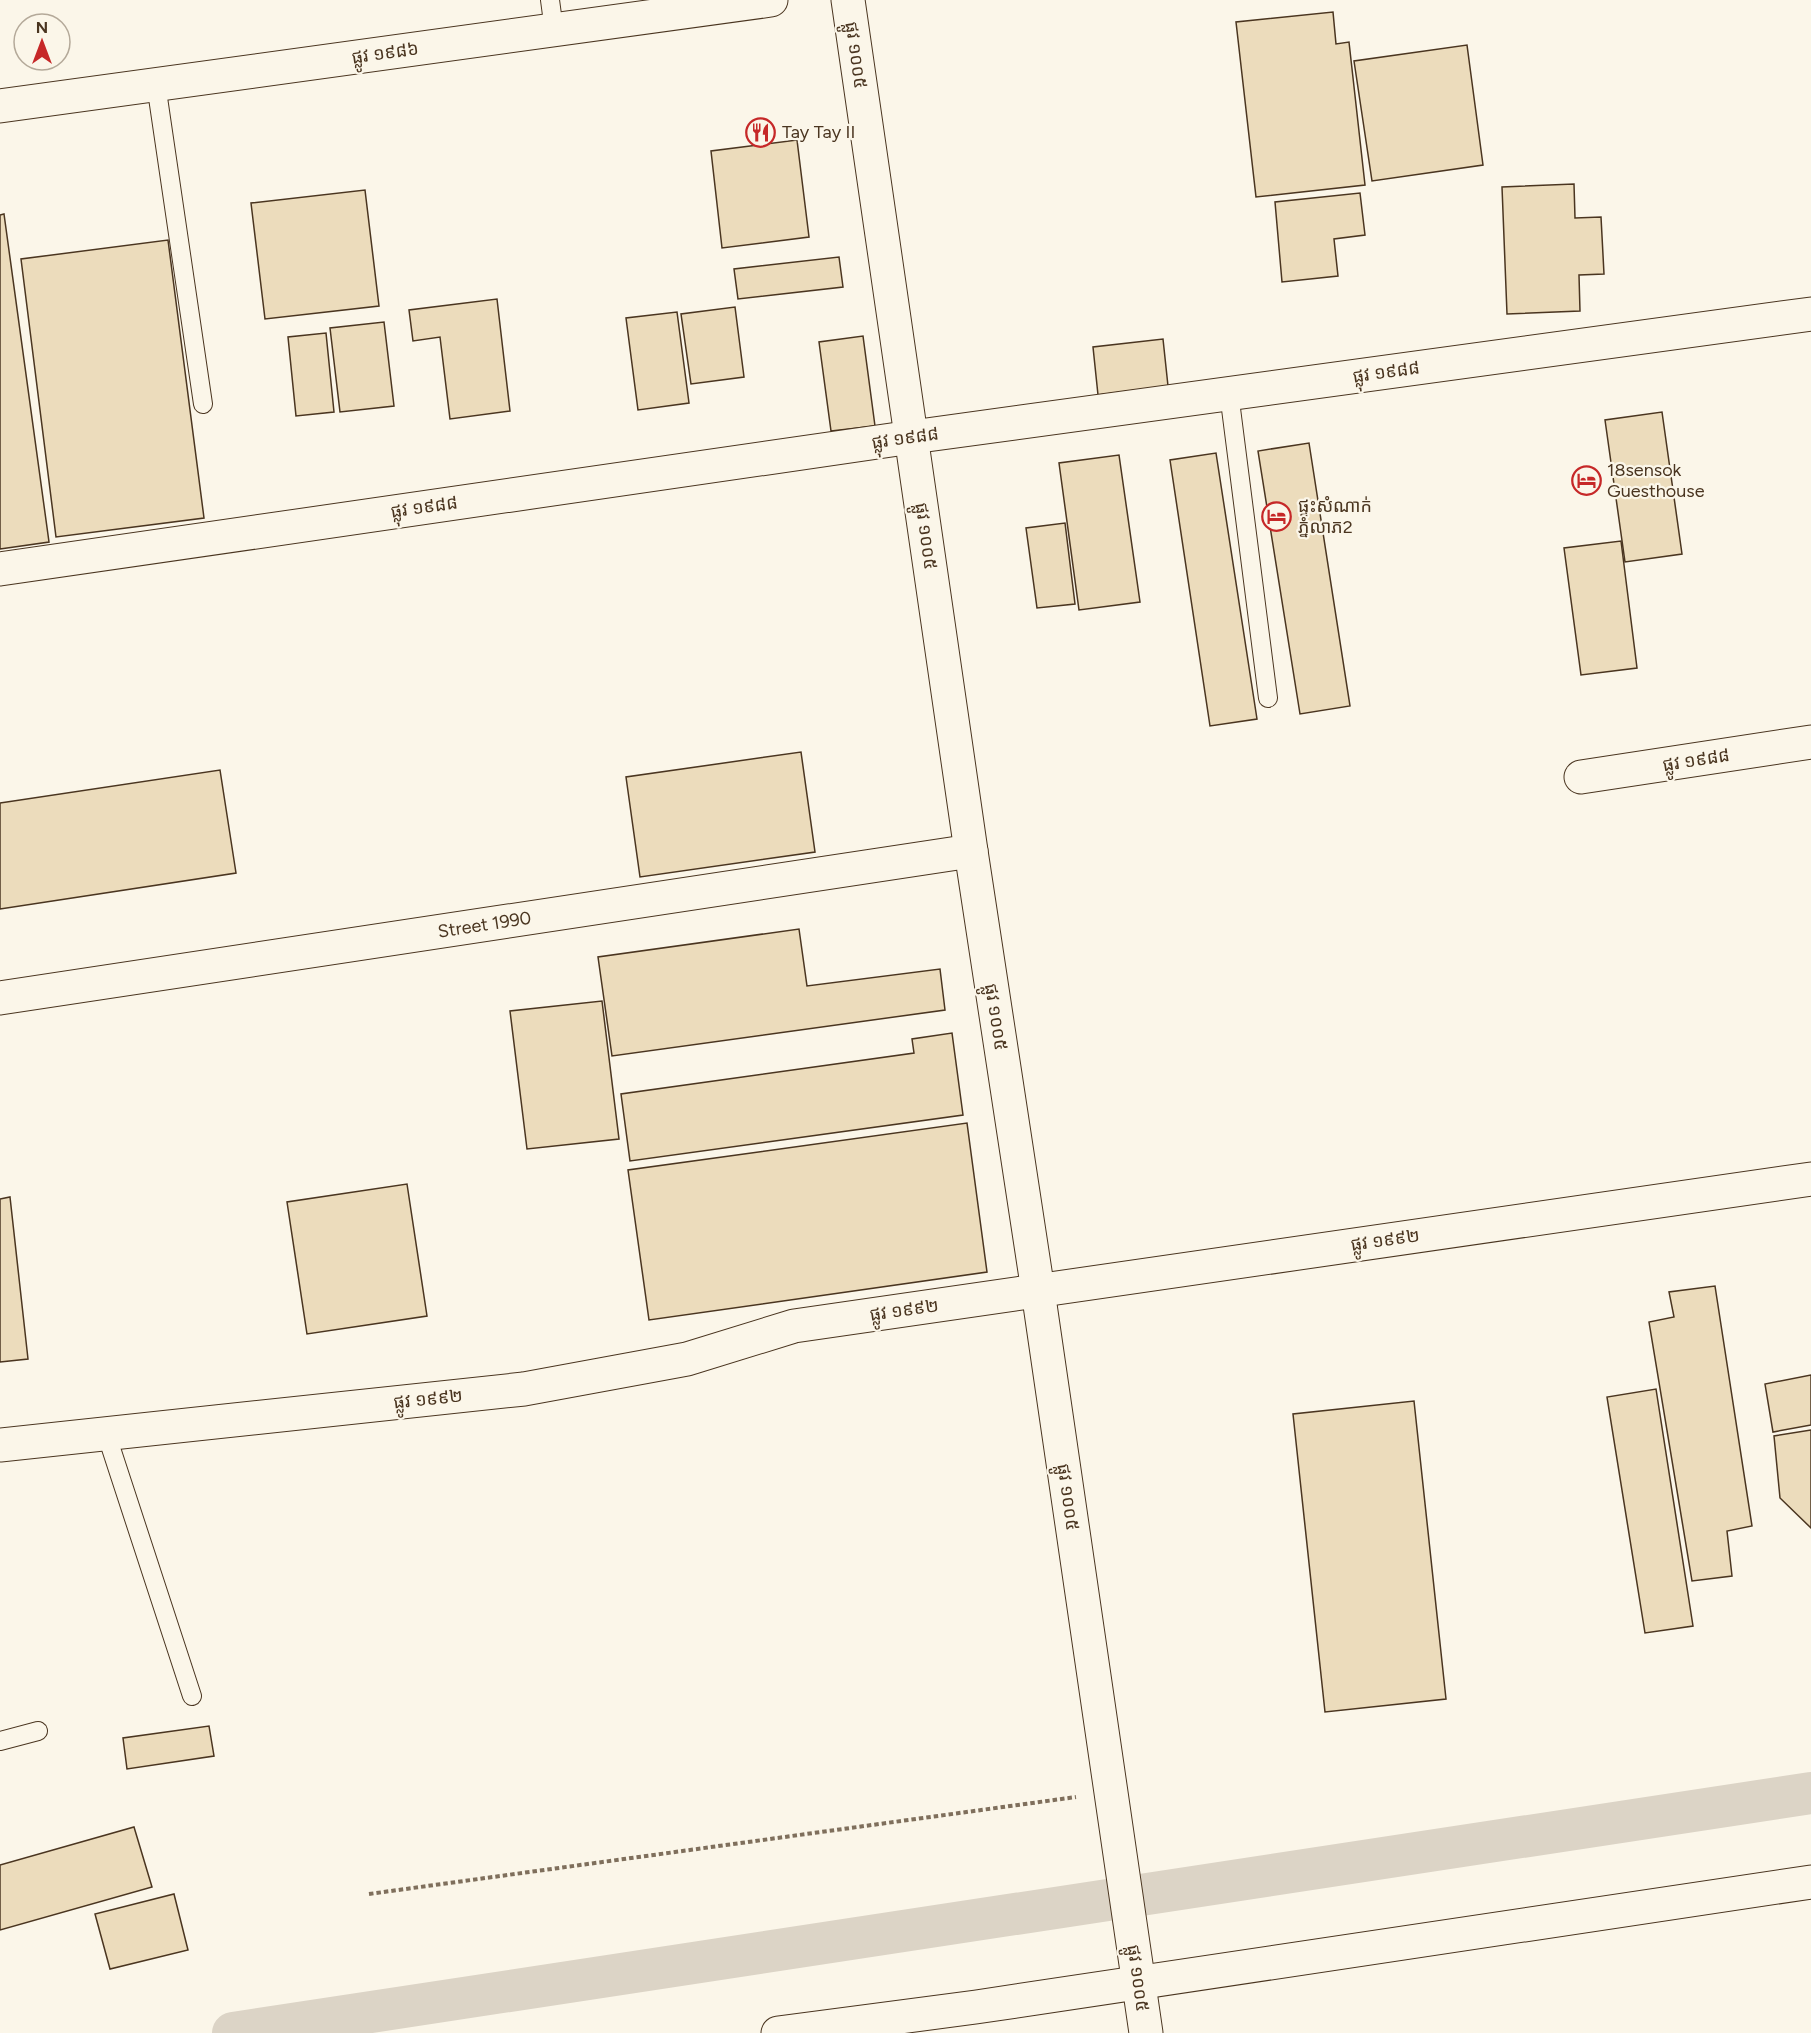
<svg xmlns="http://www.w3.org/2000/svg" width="1811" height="2033" font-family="Figtree,'Noto Sans Khmer',sans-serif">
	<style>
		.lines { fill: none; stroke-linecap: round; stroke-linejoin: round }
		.canal { stroke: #dcd4c6; stroke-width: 42 }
		.building { fill: #ecdcbc; stroke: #4a3520; stroke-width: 1.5 }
		.lane-casing { stroke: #4a3520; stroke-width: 20 }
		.street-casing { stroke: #4a3520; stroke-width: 35 }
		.secondary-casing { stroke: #4a3520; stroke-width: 35 }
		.path { stroke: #7f6f5c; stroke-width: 4; stroke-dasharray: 4.5 3; stroke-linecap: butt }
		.lane { stroke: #fbf6e9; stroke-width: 18 }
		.street { stroke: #fbf6e9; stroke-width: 33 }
		.secondary { stroke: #fbf6e9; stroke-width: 33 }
		.labels { text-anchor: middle; stroke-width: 4.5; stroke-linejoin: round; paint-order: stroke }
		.street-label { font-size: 18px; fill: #4a3520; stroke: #fbf6e9 }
		.poi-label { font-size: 18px; fill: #4a3520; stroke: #fbf6e9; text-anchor: start }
	</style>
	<rect width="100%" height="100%" fill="#fbf6e9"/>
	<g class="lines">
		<polyline class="canal" points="233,2033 1811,1793"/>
	</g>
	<g class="building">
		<polygon points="1333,12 1336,44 1349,42 1365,185 1256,197 1236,22"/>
		<polygon points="1467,45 1483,165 1372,181 1354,61"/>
		<polygon points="797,140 809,237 722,248 711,151"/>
		<polygon points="1574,184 1575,218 1601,217 1604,274 1579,275 1580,311 1507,314 1502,187"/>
		<polygon points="365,190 379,306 265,319 251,203"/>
		<polygon points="1360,193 1365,235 1334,239 1338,276 1282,282 1275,202"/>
		<polygon points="4,214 49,542 0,549 0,215"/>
		<polygon points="168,240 204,518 56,537 21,259"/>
		<polygon points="839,257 843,287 738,299 734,269"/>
		<polygon points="497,299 510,411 450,419 440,337 413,341 409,310"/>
		<polygon points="735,307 744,377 691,384 681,314"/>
		<polygon points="677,312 689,403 638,410 626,318"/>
		<polygon points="384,322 394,406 340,412 330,328"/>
		<polygon points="326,333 334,412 296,416 288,337"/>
		<polygon points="863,336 875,426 831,431 819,342"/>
		<polygon points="1163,339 1168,386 1098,395 1093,347"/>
		<polygon points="1662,412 1682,554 1625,562 1605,420"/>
		<polygon points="1309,443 1350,706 1300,714 1258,451"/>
		<polygon points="1216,453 1257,719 1210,726 1170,460"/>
		<polygon points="1119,455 1140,602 1079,610 1059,463"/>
		<polygon points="1065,523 1075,604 1037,608 1026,528"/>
		<polygon points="1621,541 1637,668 1581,675 1564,548"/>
		<polygon points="801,752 815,852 640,877 626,777"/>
		<polygon points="220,770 236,873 0,909 0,803"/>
		<polygon points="799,929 807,986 940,969 945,1010 612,1056 598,957"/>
		<polygon points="602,1001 619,1139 527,1149 510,1011"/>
		<polygon points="952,1033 963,1115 630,1161 621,1094 914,1053 912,1039"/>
		<polygon points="967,1123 987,1272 649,1320 628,1170"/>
		<polygon points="407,1184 427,1316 307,1334 287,1202"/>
		<polygon points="10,1197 28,1359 0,1362 0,1199"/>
		<polygon points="1715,1286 1752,1526 1727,1531 1732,1576 1692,1581 1649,1322 1674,1317 1669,1292"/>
		<polygon points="1811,1375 1811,1425 1773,1432 1765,1384"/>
		<polygon points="1656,1389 1693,1626 1645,1633 1607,1397"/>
		<polygon points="1414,1401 1446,1699 1325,1712 1293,1414"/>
		<polygon points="1811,1430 1811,1528 1780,1498 1774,1436"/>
		<polygon points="209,1726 214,1756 127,1769 123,1738"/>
		<polygon points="134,1827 152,1887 0,1930 0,1865"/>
		<polygon points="174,1894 188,1950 110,1969 95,1914"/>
	</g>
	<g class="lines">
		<defs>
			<g id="lane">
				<polyline points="550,0 554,30"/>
				<polyline points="156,84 203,404"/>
				<polyline points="1229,393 1268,698"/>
				<polyline points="106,1433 192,1696"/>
				<polyline points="0,1741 38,1731"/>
			</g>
			<g id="street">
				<polyline points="848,0 971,851 1038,1291 1146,2033"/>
				<polyline points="0,569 912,437 1811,314"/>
				<polyline points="1581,777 1811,742"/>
				<path id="s1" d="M0,998L971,851"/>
				<polyline points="0,1445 524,1389 687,1359 794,1326 1811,1179"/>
				<polyline points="778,2033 976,2007 1811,1882"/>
			</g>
			<polyline id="secondary" points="0,106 771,0"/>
		</defs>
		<use href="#lane" class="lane-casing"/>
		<use href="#street" class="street-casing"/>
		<use href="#secondary" class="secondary-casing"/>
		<polyline class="path" points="369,1894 1076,1797"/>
		<use href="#lane" class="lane"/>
		<use href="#street" class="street"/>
		<use href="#secondary" class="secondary"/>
	</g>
	<defs>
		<symbol id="restaurant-ring" viewBox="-11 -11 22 22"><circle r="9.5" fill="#fbf6e9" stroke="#c62828" stroke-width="1.5"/><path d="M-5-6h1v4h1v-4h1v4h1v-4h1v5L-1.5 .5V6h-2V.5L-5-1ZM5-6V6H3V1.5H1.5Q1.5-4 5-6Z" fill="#c62828"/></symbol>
		<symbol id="hotel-ring" viewBox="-11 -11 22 22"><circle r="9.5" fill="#fbf6e9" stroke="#c62828" stroke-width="1.5"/><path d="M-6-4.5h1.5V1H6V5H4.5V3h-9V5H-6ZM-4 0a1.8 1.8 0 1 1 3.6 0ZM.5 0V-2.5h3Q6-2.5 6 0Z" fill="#c62828"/></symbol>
	</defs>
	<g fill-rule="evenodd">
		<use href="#restaurant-ring" x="744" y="116" width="33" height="33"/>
		<use href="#hotel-ring" x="1570" y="464" width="33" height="33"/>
		<use href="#hotel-ring" x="1260" y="500" width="33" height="33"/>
	</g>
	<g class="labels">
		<g class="street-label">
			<text transform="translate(385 53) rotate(-8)" y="6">ផ្លូវ ១៩៨៦</text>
			<text transform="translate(856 55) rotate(82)" y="6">ផ្លូវ ១០០៥</text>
			<text transform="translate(1386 372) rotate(-8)" y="6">ផ្លុវ ១៩៨៨</text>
			<text transform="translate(905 438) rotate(-8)" y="6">ផ្លុវ ១៩៨៨</text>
			<text transform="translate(424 507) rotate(-8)" y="6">ផ្លុវ ១៩៨៨</text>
			<text transform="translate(926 536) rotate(82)" y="6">ផ្លូវ ១០០៥</text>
			<text transform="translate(1696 760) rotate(-9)" y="6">ផ្លូវ ១៩៨៨</text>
			<text dy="6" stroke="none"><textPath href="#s1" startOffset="490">Street 1990</textPath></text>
			<text transform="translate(996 1017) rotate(81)" y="6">ផ្លូវ ១០០៥</text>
			<text transform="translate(1385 1240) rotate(-8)" y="6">ផ្លូវ ១៩៩២</text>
			<text transform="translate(904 1310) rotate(-8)" y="6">ផ្លូវ ១៩៩២</text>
			<text transform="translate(428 1399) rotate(-6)" y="6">ផ្លូវ ១៩៩២</text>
			<text transform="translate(1068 1497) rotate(82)" y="6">ផ្លូវ ១០០៥</text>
			<text transform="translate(1138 1978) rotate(82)" y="6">ផ្លូវ ១០០៥</text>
		</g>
		<g class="poi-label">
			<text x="782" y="138">Tay Tay II</text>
			<text x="1607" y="476">18sensok<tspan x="1607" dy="21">Guesthouse</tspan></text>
			<text x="1298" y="512">ផ្ទះសំណាក់<tspan x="1298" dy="21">ភ្នំលាភ2</tspan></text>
		</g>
	</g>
	<g transform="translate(42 42)"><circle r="28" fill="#fbf6e9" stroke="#b4a999" stroke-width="1.5"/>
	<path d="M0-4.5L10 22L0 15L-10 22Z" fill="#c62828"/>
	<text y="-9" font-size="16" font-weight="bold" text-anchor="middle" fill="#4a3520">N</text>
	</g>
</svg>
